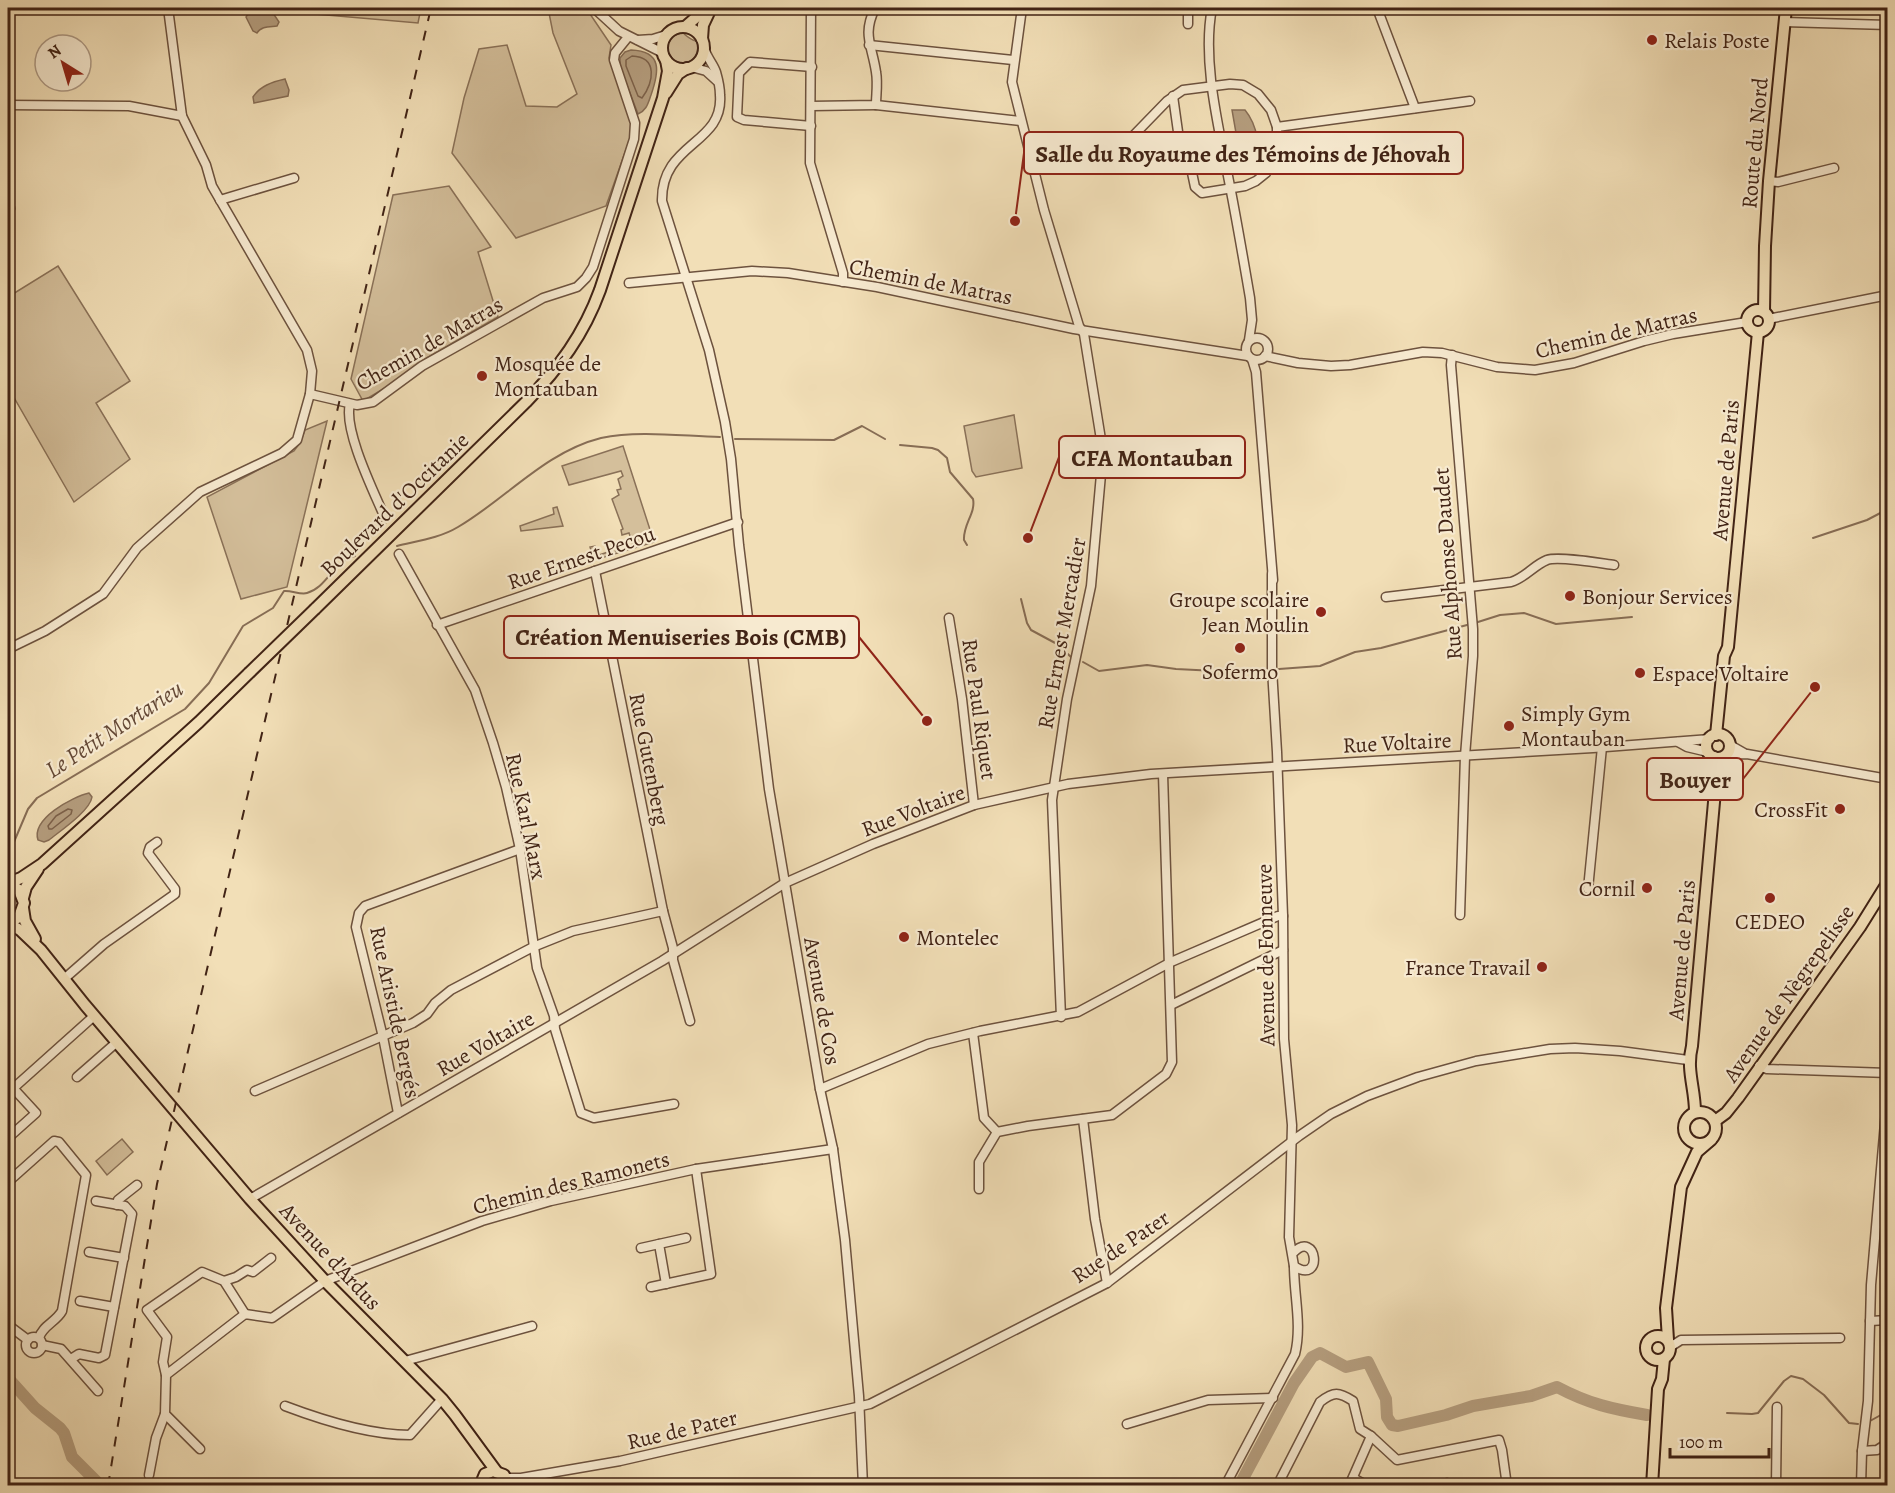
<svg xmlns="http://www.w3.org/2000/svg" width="1895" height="1493" font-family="Alegreya,serif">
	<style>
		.green { fill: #d4bf9b; stroke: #8a7158; stroke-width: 1.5 }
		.water { fill: #b69f80; stroke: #876d55; stroke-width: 1.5 }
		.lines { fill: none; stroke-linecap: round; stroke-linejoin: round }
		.shore { stroke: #7c614a; stroke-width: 1.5 }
		.stream { stroke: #876d55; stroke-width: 2 }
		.river { stroke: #b69f80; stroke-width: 12 }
		.minor-casing { stroke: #6d523e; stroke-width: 11 }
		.major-casing { stroke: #412315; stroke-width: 14 }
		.minor { stroke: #f7ead0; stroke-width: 8 }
		.major { stroke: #f2dfb7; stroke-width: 10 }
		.rail { stroke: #412315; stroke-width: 2; stroke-dasharray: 10 10; stroke-linecap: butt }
		.major-bridge-casing { stroke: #412315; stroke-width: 14; stroke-linecap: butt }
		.major-bridge { stroke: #f2dfb7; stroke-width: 10 }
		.poi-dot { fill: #8f2418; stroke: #f7ead0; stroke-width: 2 }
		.labels { text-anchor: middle; stroke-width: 4.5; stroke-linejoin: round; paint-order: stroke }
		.poi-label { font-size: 22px; fill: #412315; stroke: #f7ead0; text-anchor: start }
		.street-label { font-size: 22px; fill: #412315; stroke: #f7ead0 }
		.water-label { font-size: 24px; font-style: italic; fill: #644835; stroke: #f7ead0 }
		.leader { fill: none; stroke: #8f2418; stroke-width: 2 }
		.callout-dot { fill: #8f2418; stroke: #f7ead0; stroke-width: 2 }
		.callout { fill: #f7ead0; stroke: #8f2418; stroke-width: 2 }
		.callout-label { font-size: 24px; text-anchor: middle; font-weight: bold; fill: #412315 }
	</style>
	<rect width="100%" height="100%" fill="#f2dfb7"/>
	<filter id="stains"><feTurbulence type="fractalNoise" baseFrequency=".00333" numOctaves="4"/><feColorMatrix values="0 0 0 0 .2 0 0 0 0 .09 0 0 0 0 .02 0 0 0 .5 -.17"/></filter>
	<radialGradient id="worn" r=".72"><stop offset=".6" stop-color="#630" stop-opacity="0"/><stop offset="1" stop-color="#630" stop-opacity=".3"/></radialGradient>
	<g class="green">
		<polygon points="244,8 421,8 418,23"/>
		<polygon points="548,8 586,8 611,45 609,58 633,130 606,206 516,238 452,153 464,98 479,49 507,45 526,106 557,107 577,94 553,33"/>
		<path d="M683,32C684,35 693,41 697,41C704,67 667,72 667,45L673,36Z"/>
		<polygon points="449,186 491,247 478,252 498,317 425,359 385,388 363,401 351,379 393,195"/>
		<polygon points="58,266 130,381 96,403 130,459 74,502 8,387 8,297"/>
		<polygon points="1014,415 1022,468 976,477 972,471 964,426"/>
		<polygon points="327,421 287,587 241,599 207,497 294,451 300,443 305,430"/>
		<polygon points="623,446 654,542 601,558 592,553 590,547 595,546 599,555 611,551 608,544 613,542 616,551 633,545 629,533 622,535 621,530 623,529 612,499 619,495 617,490 621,489 618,479 623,476 621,471 569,485 562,466"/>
		<polygon points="557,507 563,526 521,531 520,526 554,514 553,508"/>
		<polygon points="122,1139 133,1152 107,1175 96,1161"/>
	</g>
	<g class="water">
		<path d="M258,9L273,13L279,22L277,26C270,27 261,26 257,33L253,31L246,17L249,12Z"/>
		<path d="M631,50C663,51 659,72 651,95C648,103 647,110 638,114L620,67V58L625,52Z"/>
		<path d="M285,79L289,90L288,96L254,103L253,97C260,86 272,82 285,79Z"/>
		<path d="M1232,110H1245C1256,123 1267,155 1240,156Z"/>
		<path d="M89,793L92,797C90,811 60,831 49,840L44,842L38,840C31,819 72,797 89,793Z"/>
	</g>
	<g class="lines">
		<g class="shore">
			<path d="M632,56C659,57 653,83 642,98L638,96L626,66V60Z"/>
			<polygon points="68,809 72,810 71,814 52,829 49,829 48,826 56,816"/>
		</g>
		<g class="stream">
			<polyline points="735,439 834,440 862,426 885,439"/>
			<path d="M900,445L932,448L938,450L947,458L950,472L973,499C976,513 963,524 964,540L967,545"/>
			<polyline points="1813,538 1867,520 1888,509"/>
			<path d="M397,546C417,541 440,538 458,527C506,499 545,452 601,438C639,430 681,436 720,437"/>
			<polyline points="1021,599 1027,623 1031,630 1057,644 1071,657"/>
			<polyline points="1478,622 1500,615 1524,613 1556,624 1632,617"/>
			<polyline points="1083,662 1099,671 1147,665 1176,669 1236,672 1268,669"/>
			<polyline points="1279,669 1320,666 1355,652 1381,648 1467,625"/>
			<path d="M8,856L28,809L37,798L185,709L209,683L243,626L273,608L284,591C291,590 300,595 307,593C327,588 333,561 355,556"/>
			<polyline points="1727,1413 1752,1414 1758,1413 1784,1381 1791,1376 1803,1379 1824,1395 1849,1423 1858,1424"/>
			<polyline points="1870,1421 1888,1411"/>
		</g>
		<g class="river">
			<polyline points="8,1378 35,1408 60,1428 64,1433 72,1457 101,1486"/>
			<path d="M1239,1486L1294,1383L1312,1357L1320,1353L1346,1367L1368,1362L1386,1399L1387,1417L1392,1425L1398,1426L1446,1415L1473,1406L1531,1396L1557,1387C1589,1404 1612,1409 1647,1415"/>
		</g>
		<defs>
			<g id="minor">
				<polyline points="594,8 619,31 663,53"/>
				<polyline points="811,8 810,163 843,273 843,282"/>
				<polyline points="1022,8 1012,82 1044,210 1079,326 1084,334 1103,452 1091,586 1067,699 1052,800 1061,1017"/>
				<path d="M1212,8C1202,60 1218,124 1228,176C1236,216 1243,257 1250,298L1252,320L1249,340"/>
				<polyline points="1377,8 1415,108"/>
				<polyline points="1784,22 1888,25"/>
				<polyline points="1188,24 1188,8"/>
				<polyline points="638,40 653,39 666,35"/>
				<polyline points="869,45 1013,60"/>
				<path d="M704,47C706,57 713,63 716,72C718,79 720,88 720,95C724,145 661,142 662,201L709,350L725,422L731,459L739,545L769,789L820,1089L833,1149L845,1240L859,1396L863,1486"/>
				<polyline points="691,67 706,71 717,81"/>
				<polyline points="8,105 129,106 182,116"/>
				<polyline points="876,105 1021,121"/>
				<path d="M812,106L876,105C876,95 878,83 876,72C872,45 862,35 875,8"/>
				<polyline points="811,126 744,120 737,117 739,73 750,62 812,67"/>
				<polyline points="1277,127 1470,101"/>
				<polyline points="1133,136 1180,146 1173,96"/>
				<polyline points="1029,152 1133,136 1167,101 1183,90 1230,84 1243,85 1258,94 1271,110 1277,127 1277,145 1274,158 1266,173 1256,181 1245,186 1202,193 1195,187 1191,168 1180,146"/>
				<polyline points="1769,181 1778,182 1834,168"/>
				<polyline points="220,200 294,178"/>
				<polyline points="8,201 10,208 8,209"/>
				<polyline points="629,283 752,271 788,273 877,287 1074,329 1248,356"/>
				<polyline points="1768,319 1888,295"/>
				<circle cx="1257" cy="349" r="11"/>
				<polyline points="1452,355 1451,365 1473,629 1473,656 1465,756 1460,915"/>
				<polyline points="1265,356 1298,363 1331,366 1350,365 1423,352 1442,353 1497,367 1535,370 1574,363 1644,341 1673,334 1747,322"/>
				<polyline points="1252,359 1256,372 1273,580"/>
				<polyline points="310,394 357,405 373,402 422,366 543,298 577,287 586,278 593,267 634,139 635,123 614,60 615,53 628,37"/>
				<path d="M350,404C343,430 374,492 385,518"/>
				<polyline points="399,554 475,690 493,743 506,787 520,849 537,968 554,1016 555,1029 581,1113 594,1118 674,1104"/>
				<polyline points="595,571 663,911 673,948 673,960 690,1021"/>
				<path d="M1272,574V669L1277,752L1283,916L1284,1039L1292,1125L1289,1237L1294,1266C1324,1286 1317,1228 1293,1253"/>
				<path d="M1386,597L1511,582C1525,578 1534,565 1547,560C1559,556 1599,563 1614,565"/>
				<polyline points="949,618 962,699 974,805"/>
				<polyline points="437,625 738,522"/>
				<polyline points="8,649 45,631 103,594 137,548 200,492 282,453 297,440 310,394 312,371 307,350 212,186 206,165 182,116 168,8"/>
				<polyline points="1678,742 1687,747 1708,752"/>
				<polyline points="1730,745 1744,753"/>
				<polyline points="1727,755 1747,754 1888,779"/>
				<polyline points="1588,889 1602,747"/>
				<polyline points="64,979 104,944 175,894 175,889 148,853 150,847 157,842"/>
				<polyline points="1171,1005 1283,950"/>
				<polyline points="973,1033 984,1118 997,1132"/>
				<polyline points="1759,1066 1767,1069 1888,1073"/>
				<polyline points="77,1077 117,1042"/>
				<polyline points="820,1089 928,1044 980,1031 1078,1012 1171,962 1278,916 1283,916"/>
				<polyline points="255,1091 413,1023 427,1014 435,1003 451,990 533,947 573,931 663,911"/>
				<polyline points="8,1093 94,1016"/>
				<polyline points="398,1113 383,1037 356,927 359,913 365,906 520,849"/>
				<polyline points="1083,1119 1095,1219 1107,1283"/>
				<polyline points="8,1138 36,1113 13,1088"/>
				<path d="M8,1182L54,1141L59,1142L86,1175L62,1311C56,1322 42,1326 39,1338"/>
				<polyline points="979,1189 979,1162 997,1132 1028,1126 1112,1115 1166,1074 1172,1062 1163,774"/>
				<polyline points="250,1199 662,961 785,883 873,844 974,805 1068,784 1151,774 1593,748 1710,739"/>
				<polyline points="117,1205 118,1200 137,1185"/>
				<polyline points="641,1248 659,1244"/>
				<polyline points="89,1252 124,1258"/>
				<polyline points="224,1281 236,1277 247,1270 253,1272 271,1258"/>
				<polyline points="666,1284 659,1244 686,1238"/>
				<polyline points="651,1287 711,1274 696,1169"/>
				<polyline points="80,1301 114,1307"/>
				<polyline points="1870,1321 1888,1320"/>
				<polyline points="8,1325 28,1340"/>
				<circle cx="34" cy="1345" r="8"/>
				<polyline points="42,1345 61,1349 98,1391"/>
				<polyline points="1670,1347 1681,1340 1840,1338"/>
				<polyline points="71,1359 79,1354 99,1358 105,1355 132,1214 125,1206 96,1201"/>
				<polyline points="405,1361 532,1326"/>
				<polyline points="166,1375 163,1362 167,1337 147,1310 202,1272 224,1281 245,1314"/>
				<path d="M285,1406C322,1420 370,1435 410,1435L442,1399"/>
				<polyline points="1127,1424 1208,1400 1273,1398"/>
				<polyline points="1371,1436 1397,1460 1499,1440 1502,1450 1507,1486"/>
				<polyline points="200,1449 165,1414 166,1375 245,1314 272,1318 325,1281 482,1221 551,1201 696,1169 833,1149"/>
				<polyline points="1862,1451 1877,1450 1888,1443"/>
				<polyline points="149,1475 156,1438 165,1414"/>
				<polyline points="506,1478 521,1478 620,1461 870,1404 1107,1283 1299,1136 1331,1114 1367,1096 1418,1077 1476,1061 1550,1049 1575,1048 1620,1051 1688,1060"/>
				<polyline points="1353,1478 1368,1486"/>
				<polyline points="1447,1483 1447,1486"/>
				<path d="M1225,1486L1295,1354C1302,1325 1294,1296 1294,1266"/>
				<path d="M1277,1486L1320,1402C1334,1391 1339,1392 1353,1401L1360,1429L1371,1436L1349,1486"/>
				<polyline points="1776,1486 1777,1407"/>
				<polyline points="1861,1486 1862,1451 1868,1401 1871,1285 1888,1088"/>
			</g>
			<g id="major">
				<polyline points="685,27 707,8"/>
				<circle cx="683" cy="48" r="21"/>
				<polyline points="702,39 703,25 711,8"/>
				<polyline points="666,93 678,74 687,68"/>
				<circle cx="1758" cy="321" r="11"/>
				<polyline points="1764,312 1765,246 1769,181 1786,8"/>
				<path d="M315,609L526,402C559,368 584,334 600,290L663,98L668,71L666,60"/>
				<circle cx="1718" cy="746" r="12"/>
				<polyline points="1716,735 1724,656 1728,647 1758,332"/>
				<polyline points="8,883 21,878 42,864 199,722 249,673"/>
				<polyline points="8,883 19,890 24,903 19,917 8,923"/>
				<polyline points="23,898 26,887 38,869"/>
				<polyline points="23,908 25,921 35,939"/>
				<polyline points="8,923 20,930 41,950 85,1005 250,1199 325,1281 442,1399 455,1415 496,1471"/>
				<circle cx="1700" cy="1128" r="16"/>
				<path d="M1695,1112C1695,1088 1686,1070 1692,1046L1715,791C1712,780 1715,769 1714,757"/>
				<polyline points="1715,1121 1726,1113 1738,1098 1860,927 1888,882"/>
				<circle cx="1658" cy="1348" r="12"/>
				<polyline points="1668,1340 1666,1308 1681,1187 1697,1152 1711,1140"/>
				<polyline points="480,1486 485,1474 493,1471 504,1475 508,1486"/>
				<polyline points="1652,1486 1658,1389 1662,1379 1664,1359"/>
			</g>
		</defs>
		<use href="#minor" class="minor-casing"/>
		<use href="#major" class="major-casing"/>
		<use href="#minor" class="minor"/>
		<use href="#major" class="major"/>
		<polyline class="rail" points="108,1486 157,1184 431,8"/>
		<defs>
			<polyline id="major-bridge" points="249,673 315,609"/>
		</defs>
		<use href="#major-bridge" class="major-bridge-casing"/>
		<use href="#major-bridge" class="major-bridge"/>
	</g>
	<g class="poi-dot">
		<circle cx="1652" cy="40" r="6"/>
		<circle cx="482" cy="376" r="6"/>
		<circle cx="1570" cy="596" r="6"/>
		<circle cx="1321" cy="612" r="6"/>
		<circle cx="1240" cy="648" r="6"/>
		<circle cx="1640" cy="673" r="6"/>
		<circle cx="1509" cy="726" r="6"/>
		<circle cx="1840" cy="809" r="6"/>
		<circle cx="1647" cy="888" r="6"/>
		<circle cx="1770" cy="898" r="6"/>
		<circle cx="904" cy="937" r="6"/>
		<circle cx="1542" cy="967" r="6"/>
	</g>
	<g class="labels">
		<g class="poi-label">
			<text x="1664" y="48">Relais Poste</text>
			<text x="494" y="371">Mosquée de<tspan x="494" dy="25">Montauban</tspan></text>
			<text x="1582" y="604">Bonjour Services</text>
			<text x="1309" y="607" text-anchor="end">Groupe scolaire<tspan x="1309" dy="25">Jean Moulin</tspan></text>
			<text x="1240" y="679" text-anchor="middle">Sofermo</text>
			<text x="1652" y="681">Espace Voltaire</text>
			<text x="1521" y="721">Simply Gym<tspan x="1521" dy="25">Montauban</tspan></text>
			<text x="1828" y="817" text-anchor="end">CrossFit</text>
			<text x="1635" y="896" text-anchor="end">Cornil</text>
			<text x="1770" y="929" text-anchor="middle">CEDEO</text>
			<text x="916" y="945">Montelec</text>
			<text x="1530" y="975" text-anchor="end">France Travail</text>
		</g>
		<g class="street-label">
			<text transform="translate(1754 143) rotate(-85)" y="8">Route du Nord</text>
			<text transform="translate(931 281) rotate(11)" y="8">Chemin de Matras</text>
			<text transform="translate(1616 332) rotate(-13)" y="8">Chemin de Matras</text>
			<text transform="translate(429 343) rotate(-30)" y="8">Chemin de Matras</text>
			<text transform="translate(1725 470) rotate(-85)" y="8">Avenue de Paris</text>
			<text transform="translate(394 504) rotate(-44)" y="8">Boulevard d'Occitanie</text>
			<text transform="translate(581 557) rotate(-19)" y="8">Rue Ernest Pecou</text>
			<text transform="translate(1447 564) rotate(-94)" y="8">Rue Alphonse Daudet</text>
			<text transform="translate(1061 633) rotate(-80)" y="8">Rue Ernest Mercadier</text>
			<text transform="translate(980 709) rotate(82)" y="8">Rue Paul Riquet</text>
			<text transform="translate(1397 742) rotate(-3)" y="8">Rue Voltaire</text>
			<text transform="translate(650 759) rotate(79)" y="8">Rue Gutenberg</text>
			<text transform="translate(913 810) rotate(-21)" y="8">Rue Voltaire</text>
			<text transform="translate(527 816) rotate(78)" y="8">Rue Karl Marx</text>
			<text transform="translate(1681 950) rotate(-85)" y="8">Avenue de Paris</text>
			<text transform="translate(1265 955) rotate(-91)" y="8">Avenue de Fonneuve</text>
			<text transform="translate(1788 993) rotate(-55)" y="8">Avenue de Nègrepelisse</text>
			<text transform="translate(823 1001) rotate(80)" y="8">Avenue de Cos</text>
			<text transform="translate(396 1012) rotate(78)" y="8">Rue Aristide Bergés</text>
			<text transform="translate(485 1043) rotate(-30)" y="8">Rue Voltaire</text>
			<text transform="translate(571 1182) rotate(-14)" y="8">Chemin des Ramonets</text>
			<text transform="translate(1120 1246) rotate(-34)" y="8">Rue de Pater</text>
			<text transform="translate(331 1256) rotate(47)" y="8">Avenue d'Ardus</text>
			<text transform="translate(682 1429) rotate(-13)" y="8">Rue de Pater</text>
		</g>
		<g class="water-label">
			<text transform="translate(114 729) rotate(-33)" y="8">Le Petit Mortarieu</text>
		</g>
	</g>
	<path class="leader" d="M1015 221L1024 153M1028 538L1059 457M927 721L859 637M1815 687L1743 779"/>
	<g class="callout-dot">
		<circle cx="1015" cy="221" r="6"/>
		<circle cx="1028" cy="538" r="6"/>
		<circle cx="927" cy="721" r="6"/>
		<circle cx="1815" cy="687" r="6"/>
	</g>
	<g class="callout">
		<rect x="1024" y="132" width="439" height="42" rx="6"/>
		<rect x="1059" y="436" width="186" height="42" rx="6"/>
		<rect x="504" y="616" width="355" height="42" rx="6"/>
		<rect x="1647" y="758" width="96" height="42" rx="6"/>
	</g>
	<g class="callout-label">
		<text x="1243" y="162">Salle du Royaume des Témoins de Jéhovah</text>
		<text x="1152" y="466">CFA Montauban</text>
		<text x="681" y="645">Création Menuiseries Bois (CMB)</text>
		<text x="1695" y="788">Bouyer</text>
	</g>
	<rect width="1895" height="1493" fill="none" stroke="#f2dfb7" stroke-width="30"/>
	<rect x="9" y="9" width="1877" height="1475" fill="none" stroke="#412315" stroke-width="3"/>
	<rect x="15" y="15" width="1865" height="1463" fill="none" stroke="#412315" stroke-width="1.5"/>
	<g transform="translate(63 63) rotate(323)"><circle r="28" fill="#f7ead0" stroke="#ae9a85" stroke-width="1.5"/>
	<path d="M0-4.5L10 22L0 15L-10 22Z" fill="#8f2418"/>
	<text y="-9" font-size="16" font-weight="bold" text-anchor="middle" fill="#412315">N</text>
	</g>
	<path d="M1670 1448v9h99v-9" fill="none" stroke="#412315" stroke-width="3"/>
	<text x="1679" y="1448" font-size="18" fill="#412315" stroke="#f7ead0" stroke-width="4.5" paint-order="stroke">100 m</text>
	<rect width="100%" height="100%" filter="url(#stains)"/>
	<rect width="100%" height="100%" fill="url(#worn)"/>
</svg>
